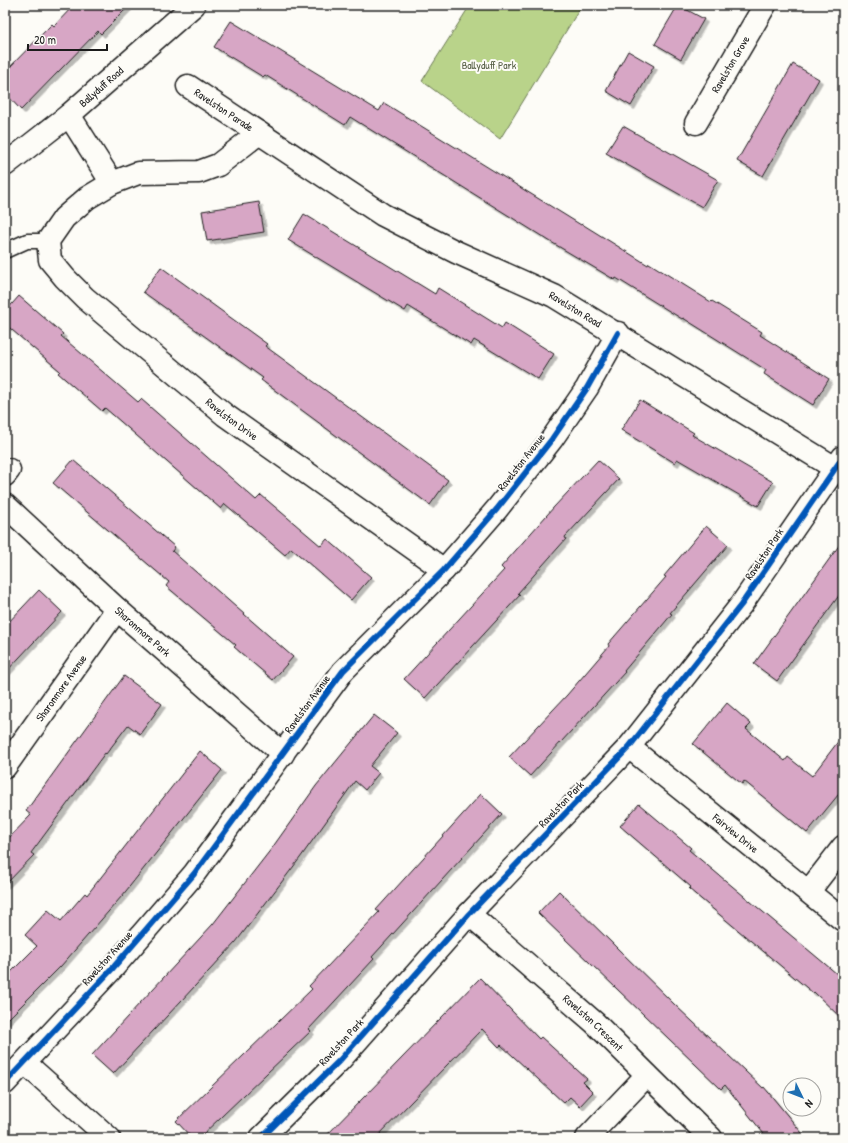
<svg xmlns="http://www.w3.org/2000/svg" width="848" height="1143" font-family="'Patrick Hand',sans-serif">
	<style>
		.green { fill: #b9d38a; stroke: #6a7853 }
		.building { fill: #d7a6c5; stroke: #1c1c1c; filter: url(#shadow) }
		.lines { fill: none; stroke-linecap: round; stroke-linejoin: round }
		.lane-casing { stroke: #1c1c1c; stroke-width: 17 }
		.street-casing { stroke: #1c1c1c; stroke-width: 25 }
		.lane { stroke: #fdfcf7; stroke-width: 14 }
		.street { stroke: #fdfcf7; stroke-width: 22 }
		.cycleway-casing { stroke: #fdfcf7; stroke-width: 8 }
		.cycleway { stroke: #0057b8; stroke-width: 6 }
		.labels { text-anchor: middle; stroke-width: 4; stroke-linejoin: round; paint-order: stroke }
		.street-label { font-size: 11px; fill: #1c1c1c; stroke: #fdfcf7 }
		.park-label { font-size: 11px; fill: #535c42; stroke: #fdfcf7 }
	</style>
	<defs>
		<filter id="shadow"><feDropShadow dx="3.5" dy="3.5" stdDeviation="0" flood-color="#0004"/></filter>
	</defs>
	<rect width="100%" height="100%" fill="#fdfcf7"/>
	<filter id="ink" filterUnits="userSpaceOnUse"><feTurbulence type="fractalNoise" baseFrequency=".025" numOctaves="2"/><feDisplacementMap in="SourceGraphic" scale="8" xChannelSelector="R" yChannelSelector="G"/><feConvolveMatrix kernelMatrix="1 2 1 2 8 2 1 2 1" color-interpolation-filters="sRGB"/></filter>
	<g filter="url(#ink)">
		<polygon class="green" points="463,5 582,5 500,139 422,81 467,10"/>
		<g class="building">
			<polygon points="74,5 130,5 101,34 98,31 21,110 5,93 5,72 52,24 54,26"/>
			<polygon points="678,5 704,19 681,59 655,44"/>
			<polygon points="231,21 379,111 384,103 581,225 582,224 648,265 649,263 711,302 712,301 762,332 760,335 829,379 813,405 764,374 766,370 683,318 682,319 616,278 615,280 551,242 350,117 345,125 265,75 263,77 214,47"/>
			<polygon points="628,51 654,66 631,106 606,91"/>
			<polygon points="793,64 819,79 763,176 737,161"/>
			<polygon points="623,126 718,180 702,207 606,153"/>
			<polygon points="259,202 264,232 207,241 202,211"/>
			<polygon points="304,214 435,294 438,288 502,328 505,323 554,354 538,379 474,340 471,345 408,306 405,311 288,240"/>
			<polygon points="161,267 267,344 265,346 448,480 430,505 261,380 263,378 143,292"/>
			<polygon points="19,296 63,334 61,336 138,402 141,399 256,500 261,495 321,546 327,539 371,577 351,600 291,548 285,555 225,504 221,509 105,408 102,411 58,373 60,371 5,324 5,312"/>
			<polygon points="640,400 694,433 692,435 773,482 758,506 677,459 675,463 621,430"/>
			<polygon points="73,460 175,547 172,551 293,657 273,680 234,647 236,645 166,586 169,582 53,483"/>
			<polygon points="598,460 619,479 565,537 566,539 518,593 520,595 425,698 404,679 504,570 501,567 554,507"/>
			<polygon points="706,526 728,545 670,613 672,614 624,671 625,672 530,776 509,757 567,695 609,646 608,644 666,577 664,576"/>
			<polygon points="843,540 843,590 777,681 754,664"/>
			<polygon points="39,590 62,612 5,673 5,626"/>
			<polygon points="124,676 162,704 140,734 128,725 106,754 105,753 31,853 34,855 5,885 5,842 31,815 26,811"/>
			<polygon points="727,703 751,724 746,729 785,761 788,757 812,776 843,735 843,789 807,833 744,781 742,784 693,744"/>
			<polygon points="374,715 397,733 370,766 379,773 365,790 355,781 300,858 236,942 113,1074 92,1055 213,924 272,848 316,786"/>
			<polygon points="200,751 222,770 122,896 61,966 5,1022 5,978 37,946 25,935 48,910 61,921 85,893 87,895"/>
			<polygon points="481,794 502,814 372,957 374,959 309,1029 311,1031 199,1138 192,1138 176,1121 312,989 309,986 379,912 376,910"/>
			<polygon points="639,804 691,848 689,850 843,979 843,1020 814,992 813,993 689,889 691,887 620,826"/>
			<polygon points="559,891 675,1005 763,1088 764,1087 806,1138 767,1138 725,1085 721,1089 538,913"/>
			<polygon points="480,978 539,1039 541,1037 587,1079 583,1082 593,1092 580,1106 570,1097 564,1103 501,1045 499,1047 482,1029 376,1138 324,1138"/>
		</g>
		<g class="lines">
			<defs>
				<polyline id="lane" points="5,251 27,241 48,241"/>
				<g id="street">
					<path id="s1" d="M188,86L383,215L456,252L554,296L835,468"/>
					<polyline points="69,115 112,183"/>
					<path id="s2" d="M696,123L765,5"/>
					<path id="s3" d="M259,133L218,165L199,172L138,173L112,183L87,198L64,218L48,241L50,260L65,278L85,298L225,415L444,570"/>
					<path id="s4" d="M5,165L69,115L194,5"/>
					<polyline points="5,475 9,470"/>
					<path id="s5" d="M5,505L117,609L283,754"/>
					<path id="s6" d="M629,747L843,920"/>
					<path id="s7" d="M5,767L117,609"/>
					<polyline points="809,891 843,847"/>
					<path id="s8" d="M469,914L595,1023L711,1138"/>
					<polyline points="25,1063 109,1138"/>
					<polyline points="5,1083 112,969 194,874 343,671 444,570 497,509 552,439 587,388 618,333"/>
					<polyline points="261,1138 340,1060 469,914 629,747 741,605 843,457"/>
					<polyline points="587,1138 647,1075"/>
				</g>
			</defs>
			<use href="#lane" class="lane-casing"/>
			<use href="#street" class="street-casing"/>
			<use href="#lane" class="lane"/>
			<use href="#street" class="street"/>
			<defs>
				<g id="cycleway">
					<polyline points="5,1083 112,969 194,874 343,671 444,570 497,509 552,439 587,388 618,333"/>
					<polyline points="261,1138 340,1060 469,914 629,747 741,605 843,457"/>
				</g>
			</defs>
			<use href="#cycleway" class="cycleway-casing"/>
			<use href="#cycleway" class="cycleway"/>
		</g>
	</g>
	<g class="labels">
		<g class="street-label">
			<text dy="4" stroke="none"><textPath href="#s2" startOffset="68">Ravelston Grove</textPath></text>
			<text dy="4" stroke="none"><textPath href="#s4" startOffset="124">Ballyduff Road</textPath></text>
			<text dy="4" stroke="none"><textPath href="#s1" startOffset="43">Ravelston Parade</textPath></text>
			<text dy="4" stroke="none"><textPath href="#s1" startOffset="448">Ravelston Road</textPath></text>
			<text dy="4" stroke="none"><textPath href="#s3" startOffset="510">Ravelston Drive</textPath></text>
			<text transform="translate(521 462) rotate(-52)" y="4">Ravelston Avenue</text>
			<text transform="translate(764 554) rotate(-56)" y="4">Ravelston Park</text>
			<text dy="4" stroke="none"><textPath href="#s5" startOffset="187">Sharonmore Park</textPath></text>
			<text dy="4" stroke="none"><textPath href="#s7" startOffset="97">Sharonmore Avenue</textPath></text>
			<text transform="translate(307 704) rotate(-54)" y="4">Ravelston Avenue</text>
			<text transform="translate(561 804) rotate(-46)" y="4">Ravelston Park</text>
			<text dy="4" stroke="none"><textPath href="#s6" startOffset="137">Fairview Drive</textPath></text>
			<text transform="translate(107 958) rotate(-48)" y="4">Ravelston Avenue</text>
			<text dy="4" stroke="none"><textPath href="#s8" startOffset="165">Ravelston Crescent</textPath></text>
			<text transform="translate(341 1042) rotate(-47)" y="4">Ravelston Park</text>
		</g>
		<g class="park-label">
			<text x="489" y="69">Ballyduff Park</text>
		</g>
	</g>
	<rect width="848" height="1143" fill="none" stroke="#fdfcf7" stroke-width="20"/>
	<rect x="10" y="10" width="828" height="1123" fill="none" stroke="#1c1c1c" stroke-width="1.5" filter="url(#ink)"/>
	<g transform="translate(802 1097) rotate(133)"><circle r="19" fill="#fdfcf7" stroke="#a3a29f"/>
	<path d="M0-3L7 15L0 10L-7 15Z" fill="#1f6fb2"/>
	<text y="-6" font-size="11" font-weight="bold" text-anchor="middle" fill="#1c1c1c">N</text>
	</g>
	<path d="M28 44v6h79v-6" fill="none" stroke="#1c1c1c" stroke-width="2"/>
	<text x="34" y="44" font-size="12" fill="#1c1c1c" stroke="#fdfcf7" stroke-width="3" paint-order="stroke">20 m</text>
</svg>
